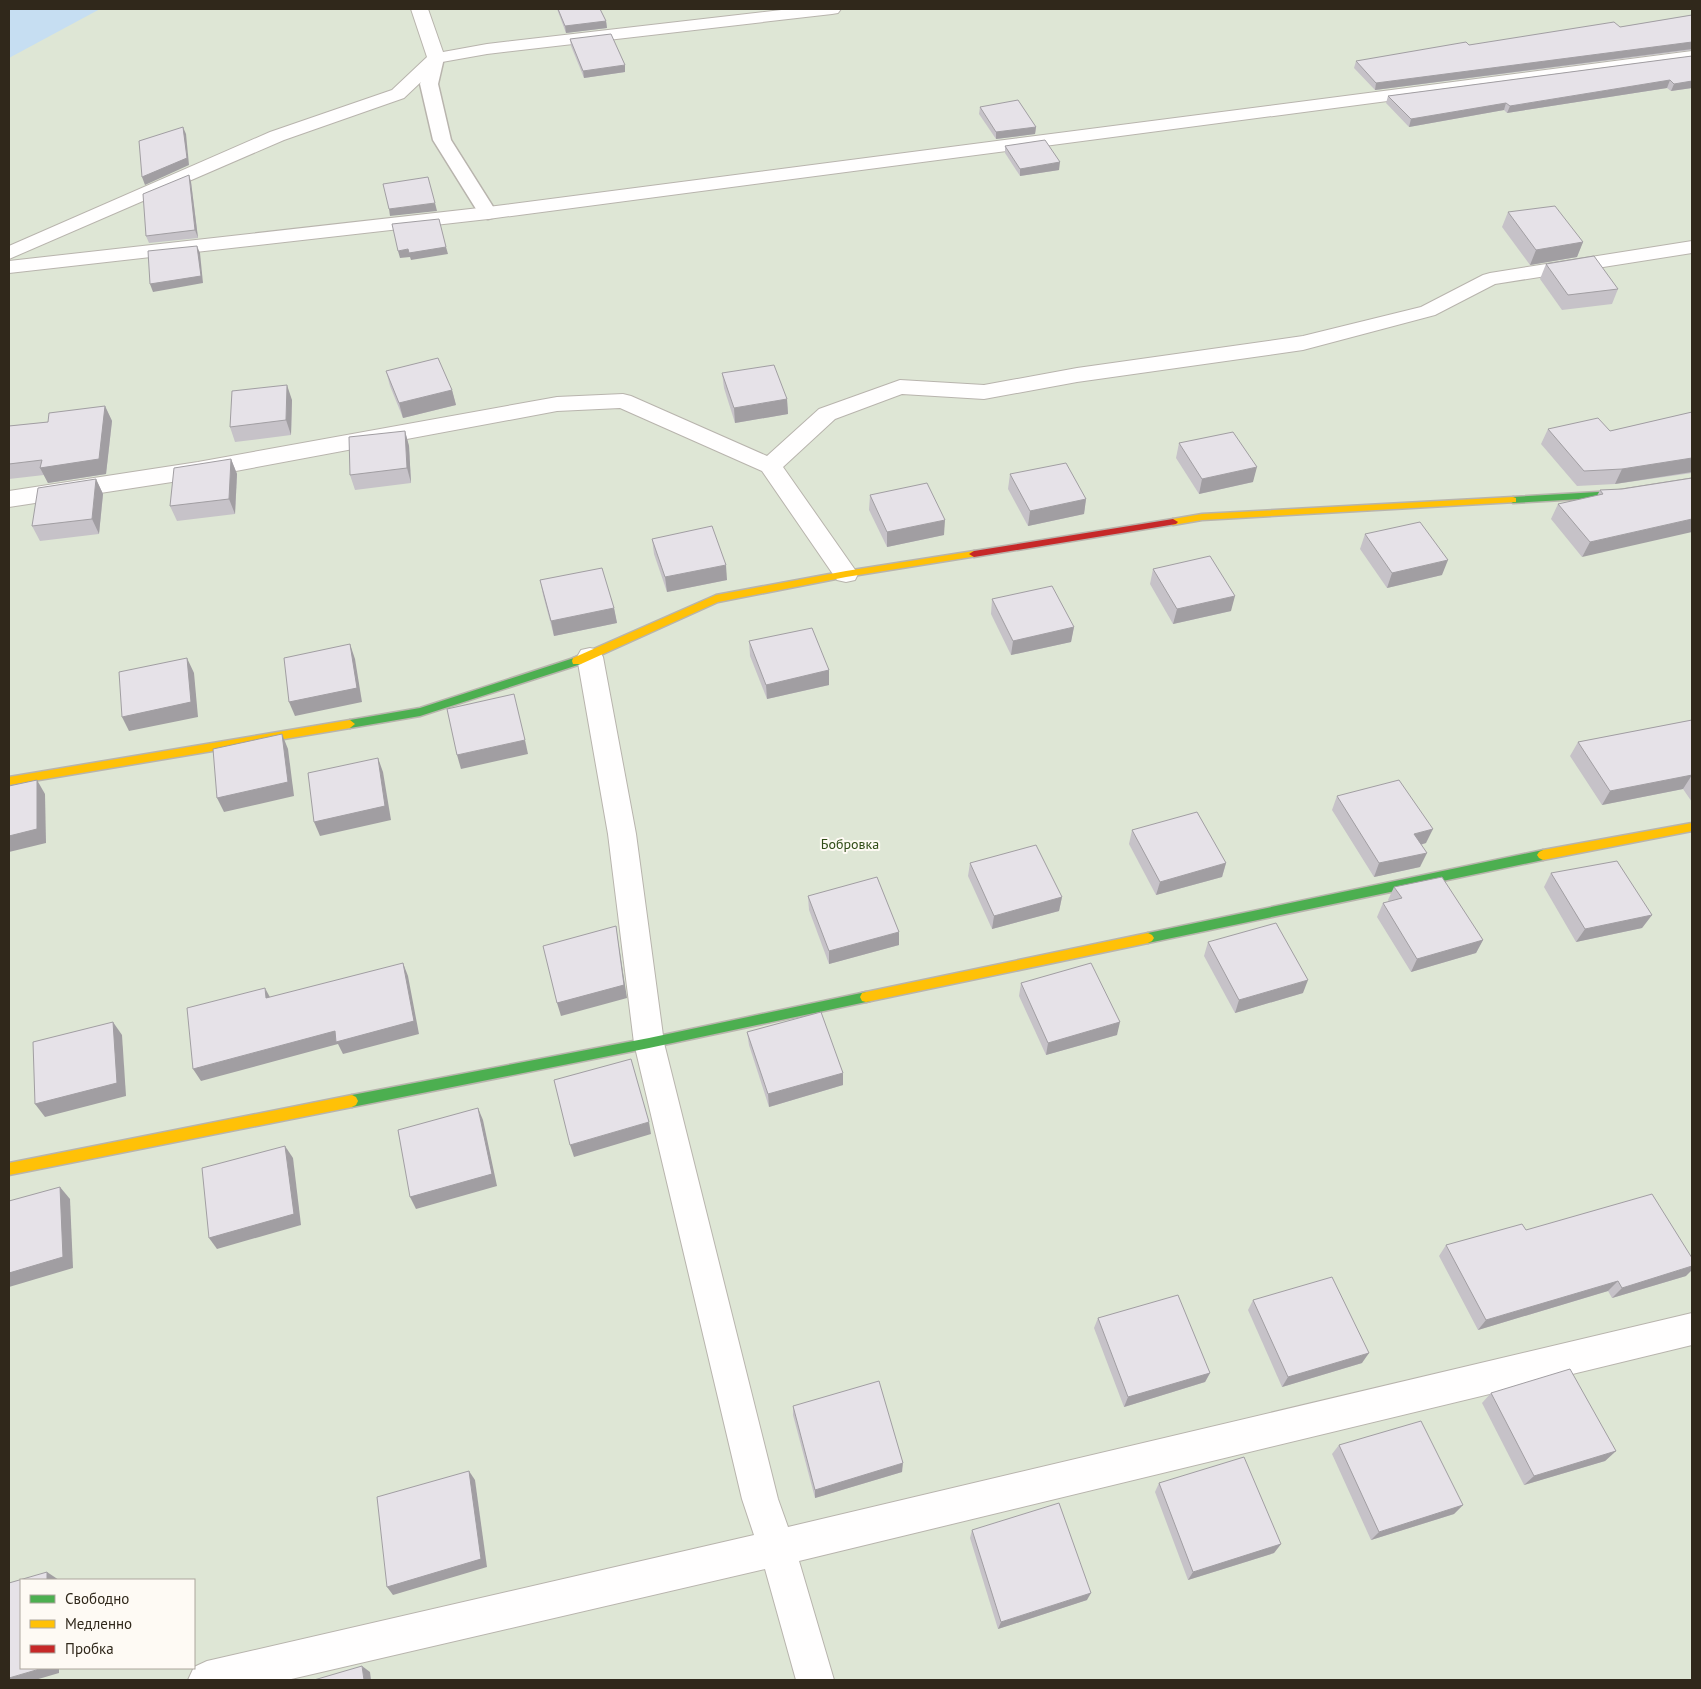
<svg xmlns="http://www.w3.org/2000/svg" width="1701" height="1689" font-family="'PT Sans',sans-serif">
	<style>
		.green { fill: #dee6d5; fill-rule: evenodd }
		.water { fill: #c6def2 }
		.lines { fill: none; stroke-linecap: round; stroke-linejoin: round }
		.lane-casing { stroke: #b8b4ad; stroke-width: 3 }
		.street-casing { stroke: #b8b4ad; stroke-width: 2 }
		.fast-casing { stroke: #b8b4ad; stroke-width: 3 }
		.slow-casing { stroke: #b8b4ad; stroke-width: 3 }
		.jam-casing { stroke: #b8b4ad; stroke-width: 3 }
		.lane { fill: #fffefe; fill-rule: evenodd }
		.street { fill: #fffefe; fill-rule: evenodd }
		.fast { fill: #4caf50; fill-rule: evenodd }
		.slow { fill: #ffc107; fill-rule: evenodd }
		.jam { fill: #c62828; fill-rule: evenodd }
		.wall { fill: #c6c2c8 }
		.shaded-wall { fill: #a19ea2 }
		.building { fill: #e6e2e8; stroke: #a19ea2 }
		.labels { text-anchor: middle; stroke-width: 4; stroke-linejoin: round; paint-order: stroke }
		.park-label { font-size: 14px; fill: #314c17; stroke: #fefaf4 }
	</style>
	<rect width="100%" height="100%" fill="#fcf9f6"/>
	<path class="green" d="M9,9H1692V1680H9ZM21,1580H194V1668H21Z"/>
	<polygon class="water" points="9,9 100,9 9,58"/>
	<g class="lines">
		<defs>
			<polygon id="lane" points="436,53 442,54 444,58 438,84 451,140 497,213 495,217 488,219 481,217 433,140 420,84 428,58 430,54"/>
			<g id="street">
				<polygon points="411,9 428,9 443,52 487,44 790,9 841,9 838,13 832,14 487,54 442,62 404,98 284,140 9,259 9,246 270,132 392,90 427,57"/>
				<polygon points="1692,51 1692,61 488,219 9,273 9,261 488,207"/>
				<polygon points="1692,241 1692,253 1495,284 1435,315 1303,350 1077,382 984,399 902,394 835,419 783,467 858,574 855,580 846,582 837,580 762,471 620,408 557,411 198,478 9,507 9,491 198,462 557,397 623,394 631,396 767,456 819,409 900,380 984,385 1077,368 1303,336 1421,307 1483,275 1490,273"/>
				<polygon points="590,648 599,650 603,657 636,834 664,1043 778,1499 788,1527 1692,1313 1692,1345 799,1561 834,1680 796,1680 765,1569 287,1680 188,1680 194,1667 207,1661 754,1535 742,1499 634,1043 608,834 577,657 581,650"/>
			</g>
			<g id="fast">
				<polygon points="1692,479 1692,485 1615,497 1513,503 1508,500 1513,497 1615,491"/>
				<polygon points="577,657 582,661 581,664 420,716 350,728 345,724 350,720 420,708"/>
				<polygon points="1543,850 1547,852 1549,855 1547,858 1543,860 1148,943 1144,941 1142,938 1144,935 1148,933"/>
				<polygon points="866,992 870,993 872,997 870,1001 866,1002 649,1048 352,1107 348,1105 346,1101 348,1097 352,1095 649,1038"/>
			</g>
			<g id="slow">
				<polygon points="1513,497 1516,498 1516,502 1202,520 1173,525 1168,522 1173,519 1202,514"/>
				<polygon points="974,551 977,552 979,554 977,556 846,577 718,602 581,664 573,664 572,661 573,658 716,595 846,571"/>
				<polygon points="350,720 355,724 350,728 9,785 9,777"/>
				<polygon points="1692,823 1692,831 1543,860 1539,858 1537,855 1539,852 1543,850"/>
				<polygon points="1148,933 1152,935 1154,938 1152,941 1148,943 866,1002 862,1001 860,997 862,993 866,992"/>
				<polygon points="352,1095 356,1097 358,1101 356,1105 352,1107 9,1175 9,1163"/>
			</g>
			<polygon id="jam" points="1173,519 1178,522 1176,524 974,557 969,554 974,551"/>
		</defs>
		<use href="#lane" class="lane-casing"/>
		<use href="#street" class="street-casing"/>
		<use href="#fast" class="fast-casing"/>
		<use href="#slow" class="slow-casing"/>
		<use href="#jam" class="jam-casing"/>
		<use href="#lane" class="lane"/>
		<use href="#street" class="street"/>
		<use href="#fast" class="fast"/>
		<use href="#slow" class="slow"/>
		<use href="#jam" class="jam"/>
	</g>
	<g class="wall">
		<polygon points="557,9 600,9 606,21 607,28 566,33"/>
		<polygon points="1692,15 1692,50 1375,90 1354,68 1356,61 1469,45 1620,27"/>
		<polygon points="570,39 625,72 584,78 571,46"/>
		<polygon points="1692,56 1692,88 1671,91 1667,88 1507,113 1504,110 1409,127 1386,103 1388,96"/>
		<polygon points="980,107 1036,127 1035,134 996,139 979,114"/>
		<polygon points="1005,146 1059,170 1020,176 1005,153"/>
		<polygon points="189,175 191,182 198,238 149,243 146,236"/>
		<polygon points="1508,212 1583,242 1577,257 1530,265 1502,227"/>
		<polygon points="1546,264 1618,289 1612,304 1562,310 1540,279"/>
		<polygon points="386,371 452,390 456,405 403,418 390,386"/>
		<polygon points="722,373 787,399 788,414 735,423 724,388"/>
		<polygon points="292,400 291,435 235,442 230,427"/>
		<polygon points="105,406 112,421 106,474 48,483 44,475 9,479 9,426 48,422"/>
		<polygon points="1692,412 1692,473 1615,484 1577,486 1541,444 1548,429 1610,431"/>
		<polygon points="405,431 409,446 411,483 355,490 350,475"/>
		<polygon points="1179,443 1253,482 1199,494 1176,458"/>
		<polygon points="231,459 237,474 235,514 177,521 170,506"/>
		<polygon points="1010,474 1086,499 1084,514 1028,526 1008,489"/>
		<polygon points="96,479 103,494 99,534 40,541 32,526"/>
		<polygon points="1622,489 1582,557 1551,519 1558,504 1597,496 1600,490"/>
		<polygon points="870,495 944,535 887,547 869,510"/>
		<polygon points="1365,534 1442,575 1387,588 1360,549"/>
		<polygon points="652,539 727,580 667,592 654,554"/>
		<polygon points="1153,569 1231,611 1173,624 1150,584"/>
		<polygon points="540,580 614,608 617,623 554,636 543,595"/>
		<polygon points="992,599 1074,627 1071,642 1011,655 991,614"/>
		<polygon points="749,641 829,670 829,685 767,699 750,656"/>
		<polygon points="1692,720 1692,802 1683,789 1602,805 1570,756 1578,742"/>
		<polygon points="1337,796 1426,843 1421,845 1420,867 1374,877 1332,810"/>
		<polygon points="1132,830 1226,863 1222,877 1156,895 1129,844"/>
		<polygon points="970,863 1062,897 1059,911 992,929 968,876"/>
		<polygon points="1551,873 1652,915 1642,928 1576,942 1544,887"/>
		<polygon points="1394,887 1483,940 1476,953 1411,972 1377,917 1383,903 1389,902 1388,900"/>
		<polygon points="808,896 899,945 829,964 809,910"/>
		<polygon points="1208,942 1303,993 1235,1013 1204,956"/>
		<polygon points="1021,983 1117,1035 1046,1055 1019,996"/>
		<polygon points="747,1032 843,1073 843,1085 769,1107 749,1045"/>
		<polygon points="1526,1230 1686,1276 1612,1298 1608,1291 1478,1330 1439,1256 1446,1245"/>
		<polygon points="1253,1300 1362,1363 1282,1387 1248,1310"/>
		<polygon points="1098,1318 1210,1373 1205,1382 1124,1407 1094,1328"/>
		<polygon points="1491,1393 1616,1451 1605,1461 1524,1485 1482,1403"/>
		<polygon points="793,1406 902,1472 815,1498 793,1415"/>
		<polygon points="1339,1445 1463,1505 1454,1514 1371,1540 1332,1454"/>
		<polygon points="1159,1483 1281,1544 1274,1553 1188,1580 1155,1492"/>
		<polygon points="972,1530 1087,1600 998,1629 970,1538"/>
	</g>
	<g class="shaded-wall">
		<polygon points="606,21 607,28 566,33 565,26"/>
		<polygon points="1692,42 1692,49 1375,90 1376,83"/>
		<polygon points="625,65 625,72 584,78 583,71"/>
		<polygon points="1670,80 1667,88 1507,113 1510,106"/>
		<polygon points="1692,81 1692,88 1671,91 1674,84"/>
		<polygon points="1506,103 1504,110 1409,127 1411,119"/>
		<polygon points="183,127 186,134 189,165 145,185 142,177"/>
		<polygon points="1036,127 1035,134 996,139 996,132"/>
		<polygon points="1060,162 1059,170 1020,176 1020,169"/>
		<polygon points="189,175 191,182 198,238 195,230"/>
		<polygon points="435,203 437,211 390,216 389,209"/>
		<polygon points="1583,242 1577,257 1530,265 1536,250"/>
		<polygon points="197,246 200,253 203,283 153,292 150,284"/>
		<polygon points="446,247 448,254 411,260 410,257 400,258 398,251 408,249"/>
		<polygon points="287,385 292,400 291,435 286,420"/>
		<polygon points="452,390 456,405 403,418 399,403"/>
		<polygon points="787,399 788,414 735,423 734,408"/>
		<polygon points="105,406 112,421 106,474 48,483 40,468"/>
		<polygon points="405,431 409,446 411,483 407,468"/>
		<polygon points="1692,458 1692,472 1615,484 1622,469"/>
		<polygon points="231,459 237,474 235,514 229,499"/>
		<polygon points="1257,467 1253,482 1199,494 1202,479"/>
		<polygon points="96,479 103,494 99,534 92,519"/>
		<polygon points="1086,499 1084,514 1028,526 1030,511"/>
		<polygon points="1692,519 1692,532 1582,557 1590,542"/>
		<polygon points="945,520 944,535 887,547 887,532"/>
		<polygon points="1448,560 1442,575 1387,588 1392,573"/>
		<polygon points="726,565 727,580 667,592 665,577"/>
		<polygon points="1235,596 1231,611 1173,624 1177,609"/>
		<polygon points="614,608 617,623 554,636 551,621"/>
		<polygon points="1074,627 1071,642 1011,655 1013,641"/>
		<polygon points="350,644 355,659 362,702 295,716 289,702"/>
		<polygon points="187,658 194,673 198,717 129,731 122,717"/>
		<polygon points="829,670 829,685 767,699 766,685"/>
		<polygon points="282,734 288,749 294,796 224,812 217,798"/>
		<polygon points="525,740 528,754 461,769 457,755"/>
		<polygon points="378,758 383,772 391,820 320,836 314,822"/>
		<polygon points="1692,775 1683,789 1602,805 1610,791"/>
		<polygon points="37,780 45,794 46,843 9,852 9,836"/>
		<polygon points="1433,829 1426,843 1408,848 1414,834"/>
		<polygon points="1427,853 1420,867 1374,877 1379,863"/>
		<polygon points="1226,863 1222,877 1156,895 1160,882"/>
		<polygon points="1062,897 1059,911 992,929 994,916"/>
		<polygon points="1652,915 1642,928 1576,942 1585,929"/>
		<polygon points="616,926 618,940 627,998 561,1016 557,1003"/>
		<polygon points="899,932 899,945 829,964 829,951"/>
		<polygon points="1483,940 1476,953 1411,972 1417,959"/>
		<polygon points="403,963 408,976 419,1034 343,1054 338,1044 201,1081 193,1069"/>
		<polygon points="1308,980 1303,993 1235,1013 1239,1000"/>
		<polygon points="265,988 272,1001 266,998"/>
		<polygon points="113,1022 122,1035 126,1096 45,1117 35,1104"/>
		<polygon points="1120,1022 1117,1035 1046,1055 1048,1043"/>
		<polygon points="843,1073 843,1085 769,1107 768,1094"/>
		<polygon points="478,1108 483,1120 497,1186 416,1209 410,1197"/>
		<polygon points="649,1122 651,1134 574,1157 570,1145"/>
		<polygon points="285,1146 293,1158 301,1225 217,1249 209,1238"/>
		<polygon points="60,1187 70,1199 73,1268 9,1287 9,1273"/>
		<polygon points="1692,1266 1692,1270 1686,1276 1612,1298 1622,1288"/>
		<polygon points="1618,1281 1608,1291 1478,1330 1486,1320"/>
		<polygon points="1369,1353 1362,1363 1282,1387 1288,1377"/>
		<polygon points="1210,1373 1205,1382 1124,1407 1128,1397"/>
		<polygon points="1616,1451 1605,1461 1524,1485 1534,1476"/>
		<polygon points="903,1463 902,1472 815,1498 815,1490"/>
		<polygon points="469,1471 475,1480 487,1567 393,1595 387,1587"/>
		<polygon points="1463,1505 1454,1514 1371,1540 1379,1532"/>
		<polygon points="1281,1544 1274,1553 1188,1580 1193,1572"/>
		<polygon points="47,1572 59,1580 47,1580"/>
		<polygon points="1091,1593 1087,1600 998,1629 1001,1622"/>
		<polygon points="362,1666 370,1672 371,1680 364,1680"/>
		<polygon points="43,1668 59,1668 59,1673 35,1680 9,1680 9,1678"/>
	</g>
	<g class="building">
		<polygon points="558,9 600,9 606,21 565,26"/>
		<polygon points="1692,15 1692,42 1376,83 1356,61 1466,42 1469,45 1614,22 1620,27"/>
		<polygon points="611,34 625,65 583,71 570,39"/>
		<polygon points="1692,56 1692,81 1674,84 1670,80 1510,106 1506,103 1411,119 1388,96"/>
		<polygon points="1018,100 1036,127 996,132 980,107"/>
		<polygon points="183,127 187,158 142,177 139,141"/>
		<polygon points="1045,140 1060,162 1020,169 1005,146"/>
		<polygon points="189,175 195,230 146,236 143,194"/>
		<polygon points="428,177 435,203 389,209 383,184"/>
		<polygon points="1555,206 1583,242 1536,250 1508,212"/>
		<polygon points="439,219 446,247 409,253 408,249 398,251 392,224"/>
		<polygon points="197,246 201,276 150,284 148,251"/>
		<polygon points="1594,256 1618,289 1568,295 1546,264"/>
		<polygon points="438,358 452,390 399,403 386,371"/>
		<polygon points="774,365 787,399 734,408 722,373"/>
		<polygon points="287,385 286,420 230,427 232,391"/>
		<polygon points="105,406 99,459 40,468 42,460 9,464 9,426 48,422 49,413"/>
		<polygon points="1692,412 1692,458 1622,469 1584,471 1548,429 1598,418 1610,431"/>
		<polygon points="405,431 407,468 350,475 349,437"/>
		<polygon points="1233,432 1257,467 1202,479 1179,443"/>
		<polygon points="231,459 229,499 170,506 174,468"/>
		<polygon points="1066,463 1086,499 1030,511 1010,474"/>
		<polygon points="1692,478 1692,519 1590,542 1558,504 1603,494 1600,490 1622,489"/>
		<polygon points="96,479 92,519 32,526 38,488"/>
		<polygon points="927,483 945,520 887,532 870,495"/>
		<polygon points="1420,522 1448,560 1392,573 1365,534"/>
		<polygon points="712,526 726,565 665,577 652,539"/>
		<polygon points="1210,556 1235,596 1177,609 1153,569"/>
		<polygon points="602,568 614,608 551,621 540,580"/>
		<polygon points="1052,586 1074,627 1013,641 992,599"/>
		<polygon points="812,628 829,670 766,685 749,641"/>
		<polygon points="350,644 357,688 289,702 284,658"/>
		<polygon points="187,658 191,702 122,717 119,672"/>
		<polygon points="514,694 525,740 457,755 447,709"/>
		<polygon points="1692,720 1692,775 1610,791 1578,742"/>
		<polygon points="282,734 288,782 217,798 213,749"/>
		<polygon points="378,758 385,806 314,822 308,773"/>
		<polygon points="37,780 37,829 9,836 9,786"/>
		<polygon points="1399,780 1433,829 1414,834 1427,853 1379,863 1337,796"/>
		<polygon points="1197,812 1226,863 1160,882 1132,830"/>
		<polygon points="1036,845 1062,897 994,916 970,863"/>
		<polygon points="1617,861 1652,915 1585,929 1551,873"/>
		<polygon points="877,877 899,932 829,951 808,896"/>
		<polygon points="1442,877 1483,940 1417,959 1383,903 1402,898 1394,887"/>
		<polygon points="1276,923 1308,980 1239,1000 1208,942"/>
		<polygon points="616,926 624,985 557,1003 543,946"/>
		<polygon points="403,963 414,1021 336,1042 335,1031 193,1069 187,1008 265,988 266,998"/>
		<polygon points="1091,963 1120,1022 1048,1043 1021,983"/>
		<polygon points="821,1012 843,1073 768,1094 747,1032"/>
		<polygon points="113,1022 117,1083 35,1104 33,1042"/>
		<polygon points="631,1059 649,1122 570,1145 554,1080"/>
		<polygon points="478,1108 492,1174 410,1197 398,1130"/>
		<polygon points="285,1146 294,1214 209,1238 202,1168"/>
		<polygon points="60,1187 63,1257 9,1273 9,1201"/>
		<polygon points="1652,1194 1692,1258 1692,1266 1622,1288 1618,1281 1486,1320 1446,1245 1522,1224 1526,1230"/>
		<polygon points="1332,1277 1369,1353 1288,1377 1253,1300"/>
		<polygon points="1178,1295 1210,1373 1128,1397 1098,1318"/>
		<polygon points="1570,1369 1616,1451 1534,1476 1491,1393"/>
		<polygon points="879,1381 903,1463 815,1490 793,1406"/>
		<polygon points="1421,1421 1463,1505 1379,1532 1339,1445"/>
		<polygon points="1244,1457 1281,1544 1193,1572 1159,1483"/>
		<polygon points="469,1471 481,1559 387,1587 377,1497"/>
		<polygon points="1059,1503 1091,1593 1001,1622 972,1530"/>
		<polygon points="47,1572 47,1580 21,1580 21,1668 43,1668 9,1678 9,1583"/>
		<polygon points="362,1666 364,1680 314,1680"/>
	</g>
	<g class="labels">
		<g class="park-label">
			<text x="850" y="849">Бобровка</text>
		</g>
	</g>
	<rect width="1701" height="1689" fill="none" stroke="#30281b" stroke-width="20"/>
	<rect x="20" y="1579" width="175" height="90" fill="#fefaf4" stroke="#aca69d"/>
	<rect x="30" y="1595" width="25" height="8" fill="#4caf50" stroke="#aca69d"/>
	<text x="65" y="1604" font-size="15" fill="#30281b">Свободно</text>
	<rect x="30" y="1620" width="25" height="8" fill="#ffc107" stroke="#aca69d"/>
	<text x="65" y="1629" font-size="15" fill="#30281b">Медленно</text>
	<rect x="30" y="1645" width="25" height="8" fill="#c62828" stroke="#aca69d"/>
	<text x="65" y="1654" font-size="15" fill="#30281b">Пробка</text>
</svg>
